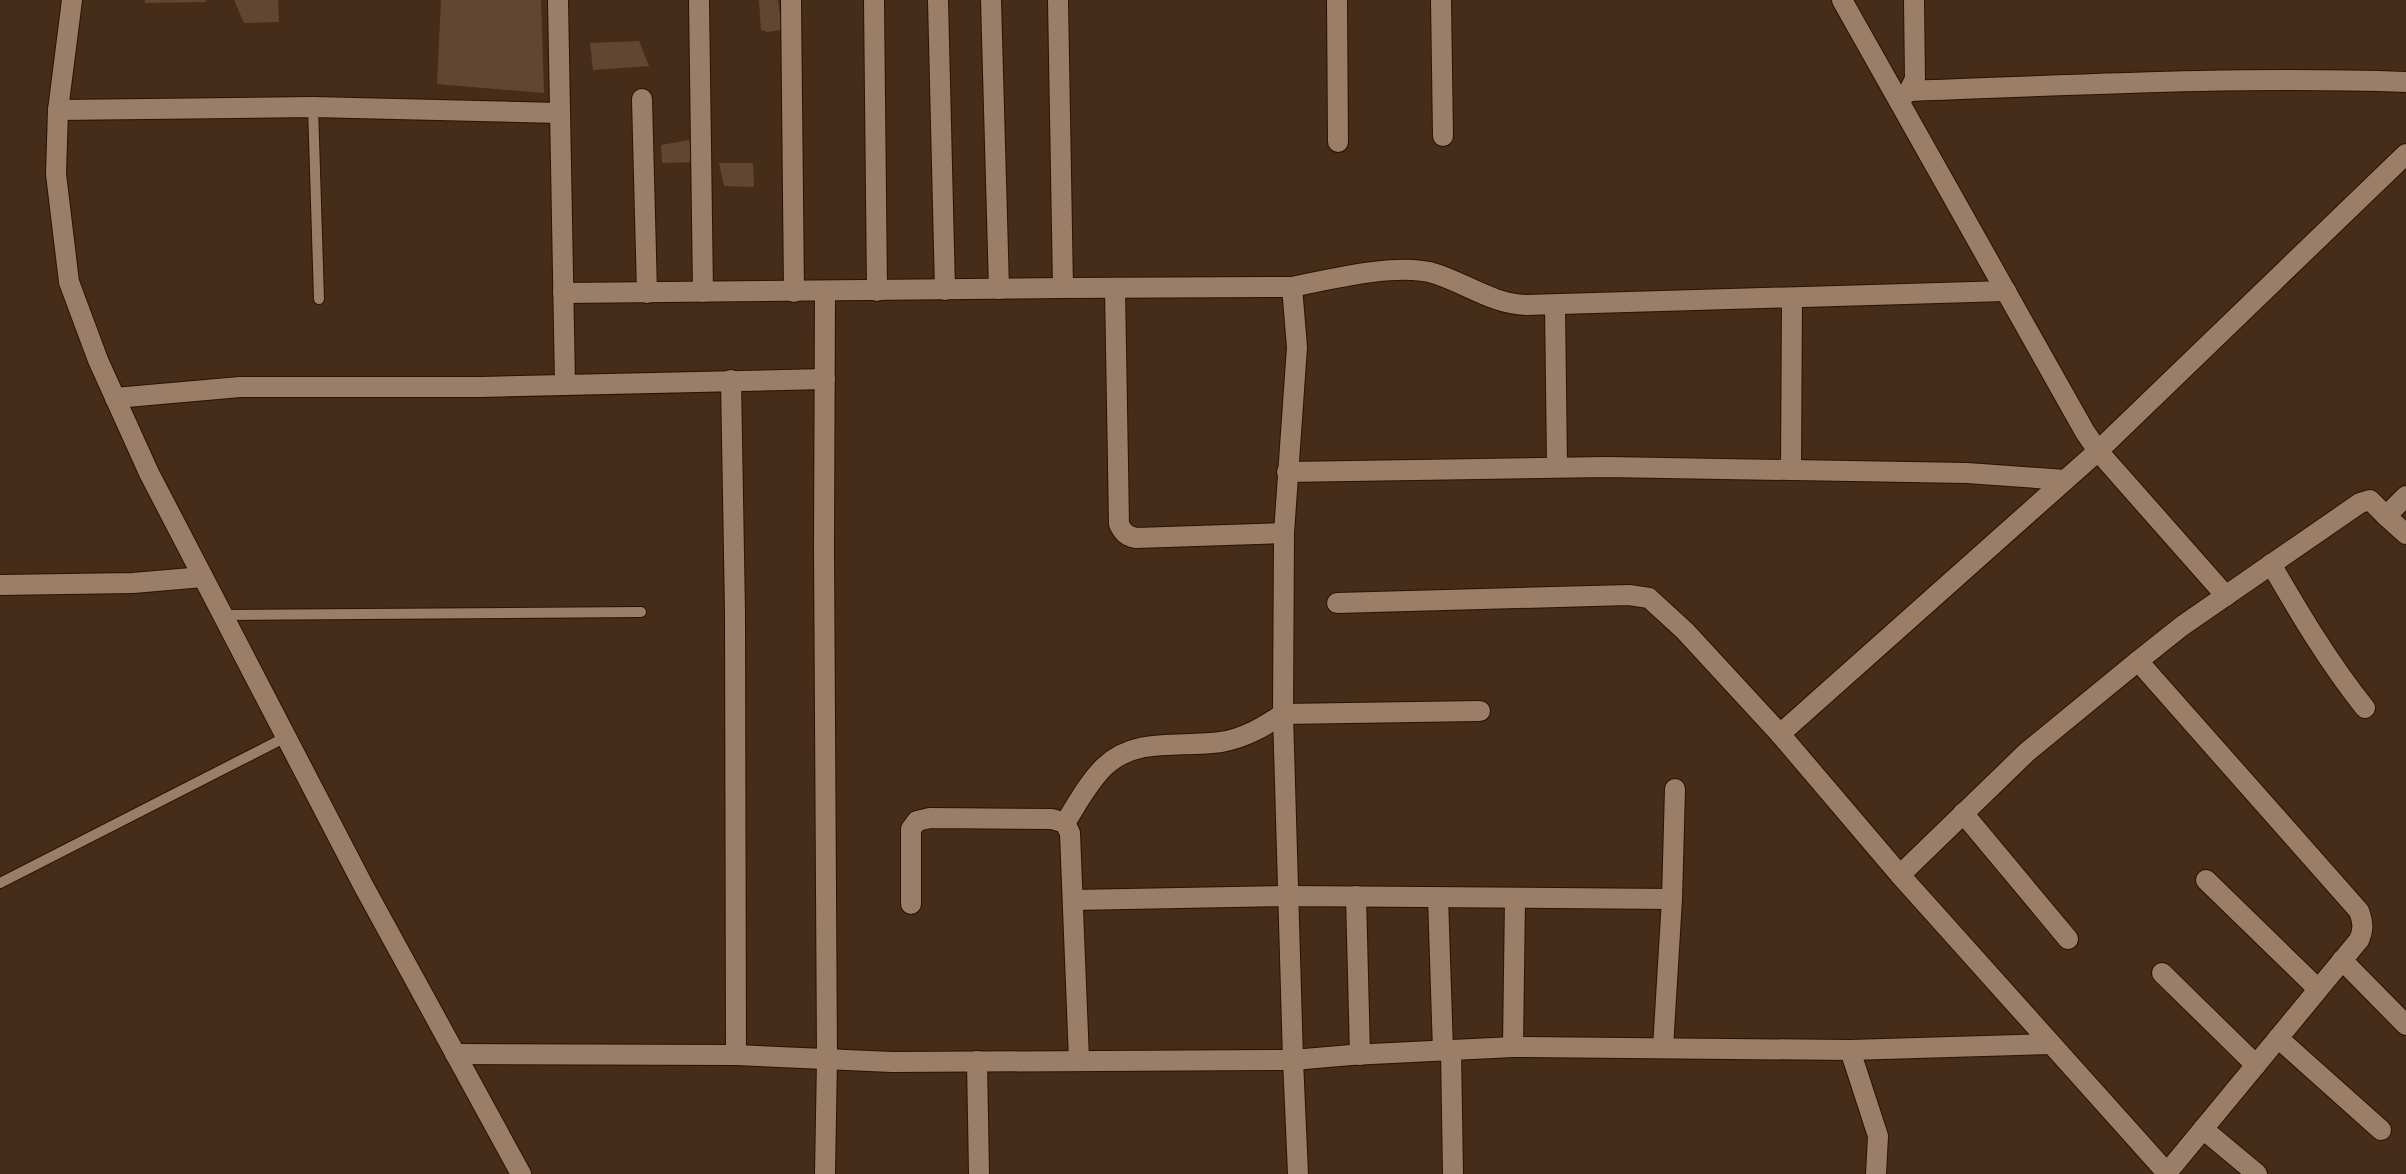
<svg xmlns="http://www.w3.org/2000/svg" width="2406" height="1174" font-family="'Space Grotesk',sans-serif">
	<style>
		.building { fill: #614732 }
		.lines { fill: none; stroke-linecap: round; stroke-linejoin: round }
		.service-casing { stroke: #2a1402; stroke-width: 12 }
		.minor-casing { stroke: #2a1402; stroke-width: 22 }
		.service { stroke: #9b7e68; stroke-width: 10 }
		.minor { stroke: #9b7e68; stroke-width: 20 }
	</style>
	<rect width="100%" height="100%" fill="#452d19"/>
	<g class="building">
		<polygon points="145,0 206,0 206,2 145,3"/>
		<polygon points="234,0 278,0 279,22 244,23"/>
		<polygon points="441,0 541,0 544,93 437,84"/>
		<polygon points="759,0 778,0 782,30 767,32 761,30"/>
		<polygon points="639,41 649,66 593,70 590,43"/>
		<polygon points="689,140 696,162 662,163 661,145"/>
		<polygon points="719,163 753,163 754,187 724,186"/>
	</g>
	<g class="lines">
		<defs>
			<g id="service">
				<polyline points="313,107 319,299"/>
				<polyline points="223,615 641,612"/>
				<polyline points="0,883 286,737"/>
			</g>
			<g id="minor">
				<polyline points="72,0 58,110 56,174 69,282 98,360 149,473 363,885 521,1174"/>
				<polyline points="558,0 565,384"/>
				<polyline points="699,0 703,292"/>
				<polyline points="791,0 794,292"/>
				<polyline points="874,0 877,291"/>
				<polyline points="938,0 945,290"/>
				<polyline points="991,0 999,289"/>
				<polyline points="1058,0 1063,288"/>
				<polyline points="1337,0 1338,142"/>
				<polyline points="1441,0 1443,136"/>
				<polyline points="1842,0 2085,432 2098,451 2226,596"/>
				<path d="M1909,91C2075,85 2240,76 2406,82"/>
				<polyline points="1901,98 1909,91 1915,79 1914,0"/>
				<polyline points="642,99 647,293"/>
				<polyline points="58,110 313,107 559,113"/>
				<polyline points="1292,287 1297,347 1284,533 1283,714 1293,1060 1298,1174"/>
				<path d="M1115,288L1119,524C1123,533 1127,536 1136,538L1284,533"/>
				<path d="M563,293L1063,288L1292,287C1331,279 1399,262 1436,274C1467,284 1493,304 1526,305L2006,291"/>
				<polyline points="1555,305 1557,467"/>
				<polyline points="731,380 735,612 736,1055"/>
				<polyline points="115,398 240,387 481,387 825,379"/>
				<polyline points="1791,469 1792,298"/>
				<polyline points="1287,472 1607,467 1967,473 2065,480"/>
				<polyline points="2386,516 2406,534"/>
				<path d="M2271,564C2300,614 2329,663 2365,708"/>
				<polyline points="0,585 133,583 203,577"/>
				<polyline points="1337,603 1629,595 1649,598 1685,631 1780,734 1900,875 2167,1173"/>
				<path d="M2138,661L2359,911C2363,922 2364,929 2359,940L2166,1174"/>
				<polyline points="1780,734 2098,451 2406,154"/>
				<polyline points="1963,813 2068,939"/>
				<path d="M1065,823C1077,804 1088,783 1104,767C1136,736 1181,748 1221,742C1245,738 1263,727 1283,714L1480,711"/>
				<polyline points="1900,875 2027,752 2138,661 2182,626 2360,503 2370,500 2386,516 2406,496"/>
				<polyline points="2206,880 2318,989"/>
				<polyline points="1356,896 1360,1055"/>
				<polyline points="1438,897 1443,1051"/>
				<polyline points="1073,900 1288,896 1672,899"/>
				<polyline points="911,904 911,829 917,821 930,818 1052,819 1065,823 1070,833 1079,1060"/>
				<polyline points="2342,960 2406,1025"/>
				<polyline points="2162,973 2256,1065"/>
				<polyline points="2278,1038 2381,1130"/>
				<polyline points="1513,1047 1515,898"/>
				<polyline points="1663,1048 1672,899 1675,789"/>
				<polyline points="1451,1050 1453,1174"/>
				<polyline points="1850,1050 1878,1136 1876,1174"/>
				<polyline points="455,1054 736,1055 892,1062 1293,1060 1351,1055 1513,1047 1850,1050 2051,1044"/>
				<polyline points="977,1061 979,1174"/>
				<polyline points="2203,1129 2257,1174"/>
				<polyline points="825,1174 827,1059 824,548 825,291"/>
			</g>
		</defs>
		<use href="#service" class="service-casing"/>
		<use href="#minor" class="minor-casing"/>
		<use href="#service" class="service"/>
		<use href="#minor" class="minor"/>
	</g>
</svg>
